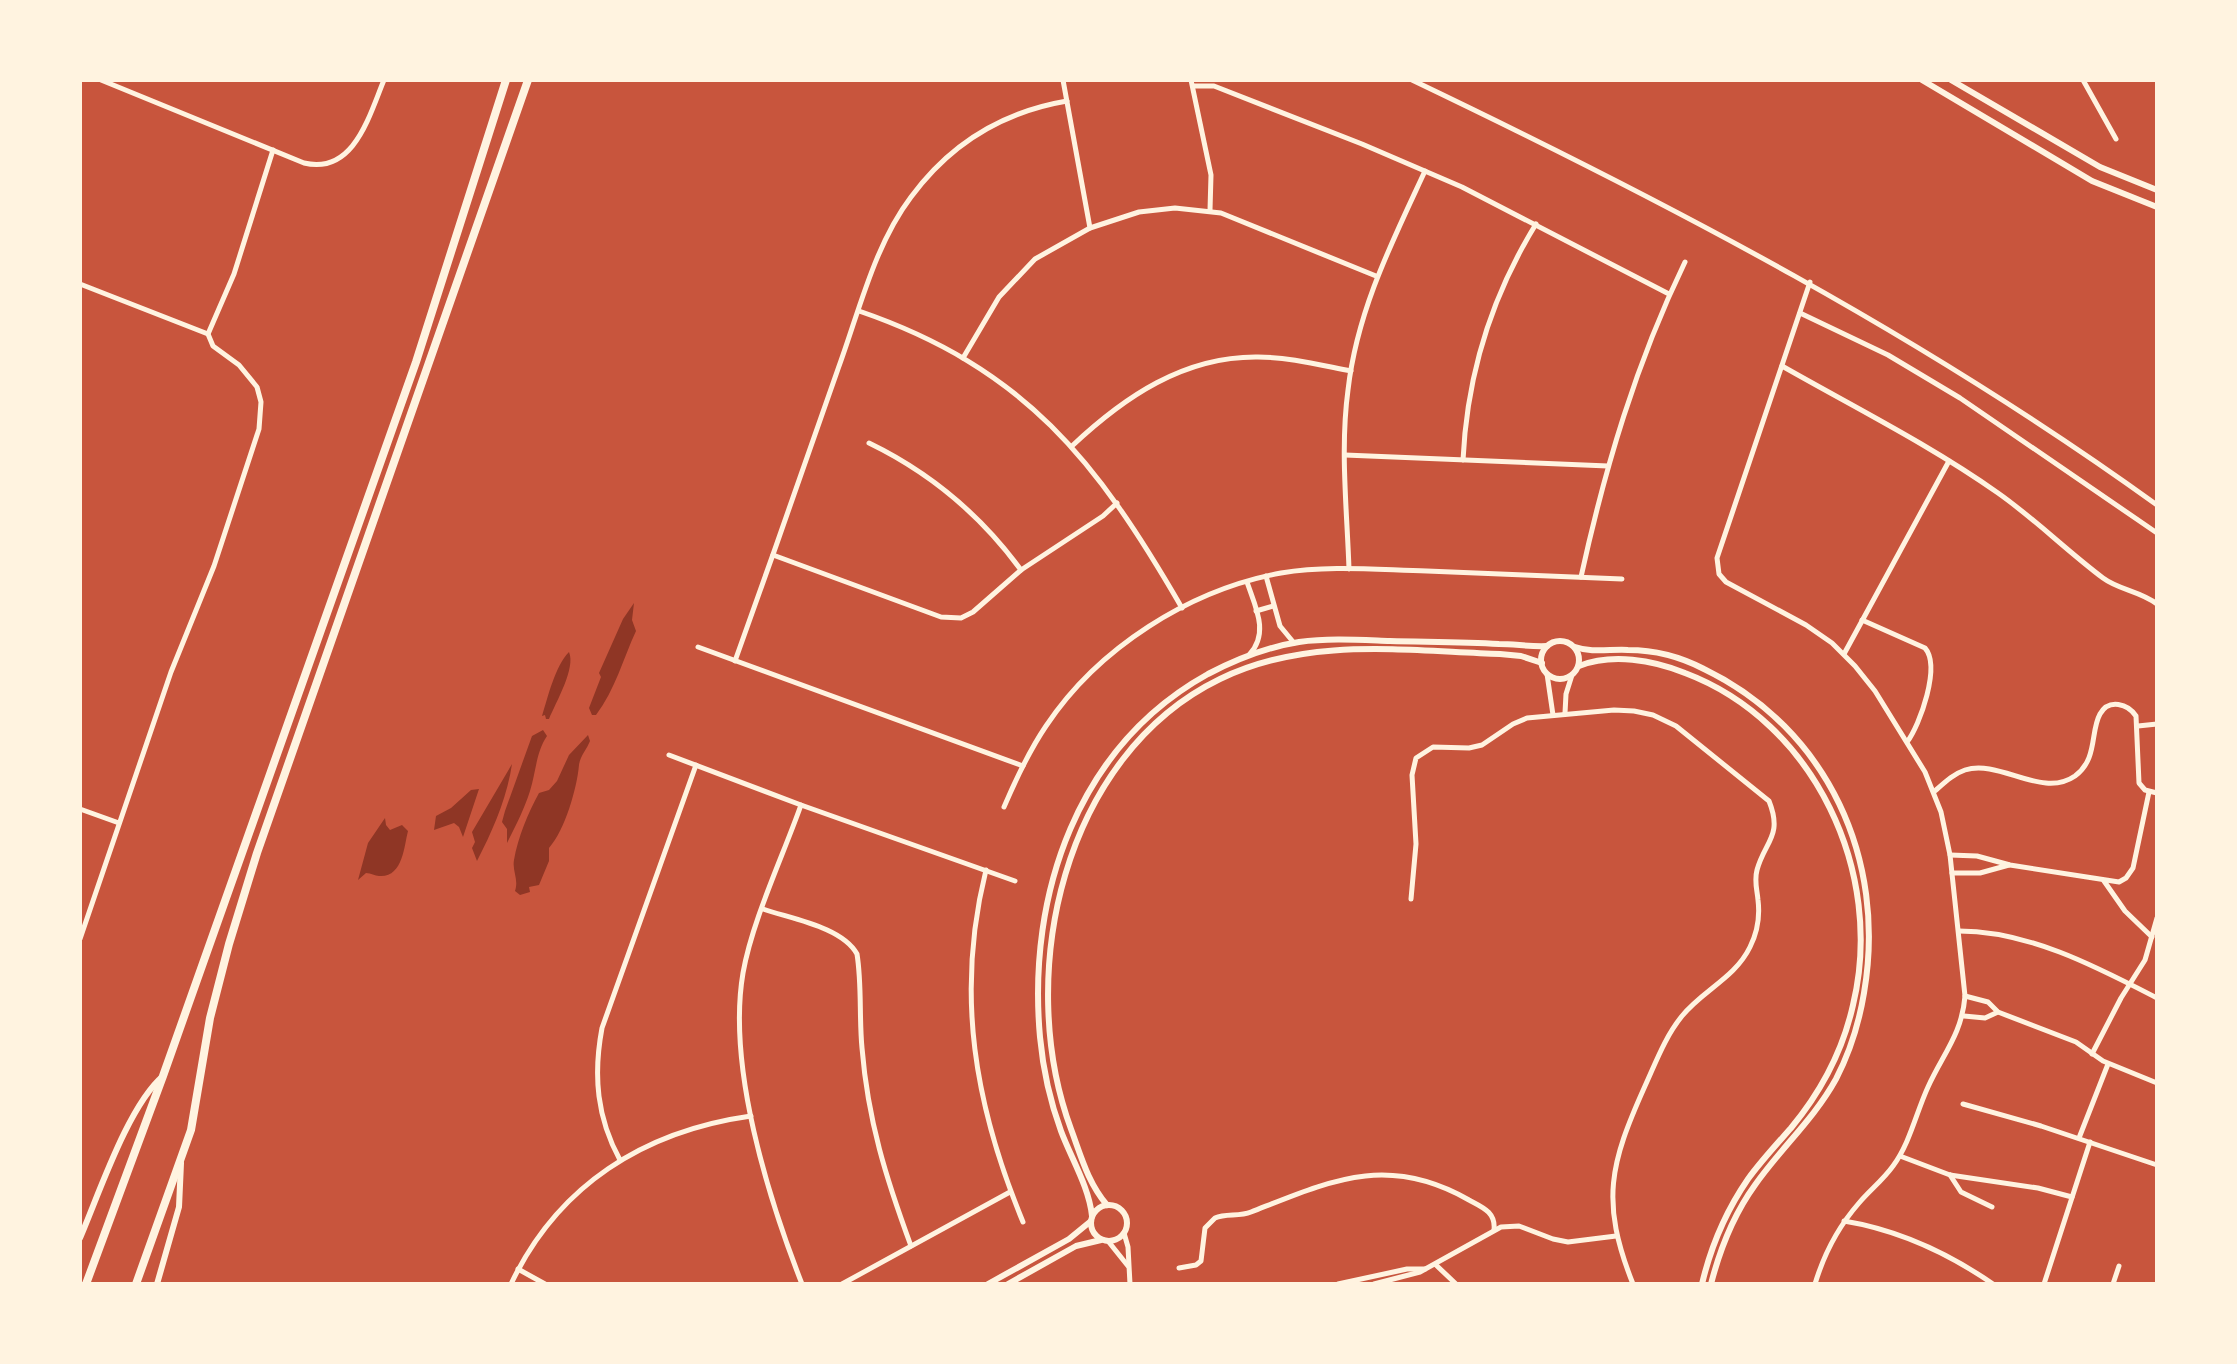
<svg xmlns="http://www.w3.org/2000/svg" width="2237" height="1364" font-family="'Fira Sans Condensed',sans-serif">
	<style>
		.water { fill: #8f3625 }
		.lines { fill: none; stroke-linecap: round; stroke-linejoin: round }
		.minor { stroke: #fff3e0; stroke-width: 5 }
		.tertiary { stroke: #fff3e0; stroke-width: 6 }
		.trunk { stroke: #fff3e0; stroke-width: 8 }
	</style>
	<rect width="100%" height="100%" fill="#c8553d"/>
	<g class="water">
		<path d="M634,603L632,620L636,631C623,659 615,690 596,715H592L589,708L601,677L599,673L623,619Z"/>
		<path d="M569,652C576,668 556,702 549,719H546L545,715L542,716C548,697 555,666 569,652Z"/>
		<path d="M543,730L547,736C536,752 536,772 530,791C524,810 516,825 507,843V829L502,822L505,811L532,736Z"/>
		<path d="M588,735L590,741C587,749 580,756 579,765C577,788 565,830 549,848V861L539,885L529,887L530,892L520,895L515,891C519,879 512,871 514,860C518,837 528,813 539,793L549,790L557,781L569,755Z"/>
		<path d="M512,764C507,798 493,830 477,861L472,848L475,842L472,832Z"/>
		<polygon points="479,789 463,837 459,827 454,823 434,830 436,816 451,808 471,790"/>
		<path d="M385,818L386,825L390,830L402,825L408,831C404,846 403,878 379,876C375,876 371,873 366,873L358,880L368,843Z"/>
	</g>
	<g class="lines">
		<g class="minor">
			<path d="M101,80L304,163C354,175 369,116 384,80"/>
			<polyline points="1063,80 1090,228"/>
			<polyline points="1191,80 1211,175 1210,210"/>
			<path d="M1412,80C1671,204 1923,336 2157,505"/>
			<polyline points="2083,80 2116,139"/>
			<polyline points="1193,86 1214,86 1362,144 1462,187 1669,294"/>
			<path d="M1810,282L1717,558L1719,574L1726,582L1806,625L1832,643L1855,666L1875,691L1925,772L1941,812L1950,855L1965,996C1962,1034 1943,1054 1928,1087C1916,1113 1910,1143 1893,1166C1883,1180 1870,1190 1859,1203C1838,1227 1824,1254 1815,1284"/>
			<polyline points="80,284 208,334"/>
			<path d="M859,311C1025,368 1097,461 1182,608"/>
			<polyline points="1800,313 1888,355 1960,398 2157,533"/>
			<polyline points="963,358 999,297 1035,259 1090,228 1139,212 1175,208 1221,213 1376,276"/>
			<path d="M1782,366C1854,407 1930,445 1998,493C2035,519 2067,551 2103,578C2119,590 2140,591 2157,604"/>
			<path d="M869,443C931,473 980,514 1021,570"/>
			<path d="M1072,446C1124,397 1184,356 1258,357C1289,357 1320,365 1351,371"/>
			<polyline points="1345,455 1608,466"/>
			<path d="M1463,460C1467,375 1491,297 1536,224"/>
			<polyline points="773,555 941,617 961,618 973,612 1021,570 1103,516 1117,503"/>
			<path d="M1349,569C1347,510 1340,449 1348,390C1357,311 1392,242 1425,171"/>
			<polyline points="1266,576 1280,626 1294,643"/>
			<path d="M1581,577C1605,468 1636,363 1685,262"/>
			<path d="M1247,582C1255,606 1270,633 1249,655"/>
			<polyline points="1256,611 1273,606"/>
			<path d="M1862,620L1925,648C1941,666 1920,725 1907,742"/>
			<polyline points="698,647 1023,766"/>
			<polyline points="1844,654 1949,461"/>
			<path d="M735,661C770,564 804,466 838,369C859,312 874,246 911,197C950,144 1002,112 1067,101"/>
			<polyline points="1547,674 1553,715"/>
			<polyline points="1565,713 1566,694 1572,675"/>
			<polyline points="2138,726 2157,724"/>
			<polyline points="669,755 801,805 1015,881"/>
			<path d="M1935,791C1944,783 1953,774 1965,770C2000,759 2042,799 2075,776C2098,759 2090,732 2100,714C2109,698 2128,704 2136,716L2139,783L2145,790L2157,793"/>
			<path d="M801,805C783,856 752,921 743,973C727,1066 768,1197 802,1284"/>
			<path d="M1004,807C1016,779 1029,751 1046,726C1098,648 1189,590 1281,573C1329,565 1379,570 1427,571C1492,574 1557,576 1622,579"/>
			<polyline points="80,809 119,823"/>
			<polyline points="1950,855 1977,856 2010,865 2119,882 2126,878 2133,868 2149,792"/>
			<path d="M986,870C955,994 975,1106 1023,1222"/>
			<polyline points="1952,873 1980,873 2009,865"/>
			<polyline points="2104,881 2125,911 2152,937"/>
			<path d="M1411,899L1416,844L1412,775L1416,758L1433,747L1469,748L1482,745L1513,724L1527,718L1614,710L1634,711L1653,715L1676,726L1769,801C1783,836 1765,841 1757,870C1754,881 1757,889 1758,900C1760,916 1757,933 1750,947C1735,978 1703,990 1682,1016C1665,1037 1656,1062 1645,1086C1610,1164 1600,1201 1633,1284"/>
			<path d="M763,909C792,919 842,927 857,954C862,985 859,1017 862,1048C868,1121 886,1178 911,1246"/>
			<path d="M1959,931C2029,931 2097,967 2157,998"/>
			<polyline points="80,939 171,672 214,566 259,429 261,402 257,387 239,365 213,346 208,334 234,274 273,150"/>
			<polyline points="1965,996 1988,1002 1998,1012 2076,1042 2103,1061 2157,1083"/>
			<polyline points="1964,1016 1985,1018 1998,1012"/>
			<polyline points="2092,1054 2121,998 2145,960 2157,918"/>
			<polyline points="1963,1104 2041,1126 2157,1165"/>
			<polyline points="2079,1138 2108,1064"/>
			<polyline points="1900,1156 1950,1175 2038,1188 2072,1197"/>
			<path d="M620,1160C597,1118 593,1076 602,1028L696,765"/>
			<polyline points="1950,1175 1961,1192 1992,1207"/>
			<path d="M1844,1221C1899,1230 1948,1253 1993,1284"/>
			<polyline points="1124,1233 1128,1247 1130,1284"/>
			<polyline points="1108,1241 1128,1266"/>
			<polyline points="1436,1265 1456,1284"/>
			<path d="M1179,1268L1196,1265L1201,1261L1205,1228L1215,1218C1226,1213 1239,1217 1251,1212C1330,1181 1387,1153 1469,1200C1482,1207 1496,1212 1494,1230"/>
			<polyline points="518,1269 545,1284"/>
			<path d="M511,1284C558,1185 644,1131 751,1116"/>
			<polyline points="842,1284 1010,1192"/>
			<polyline points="1338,1284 1407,1269 1425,1269"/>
			<polyline points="1374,1284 1420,1272 1501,1227 1519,1226 1553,1239 1568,1242 1616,1236"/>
			<polyline points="2044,1284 2090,1142"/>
			<polyline points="2113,1284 2119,1266"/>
		</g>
		<g class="tertiary">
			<polyline points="1922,80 2092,181 2157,207"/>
			<polyline points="1951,80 2100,167 2157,190"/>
			<circle cx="1560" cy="660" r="19"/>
			<path d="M1575,647C1592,653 1610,649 1628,650C1655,650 1681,657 1704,669C1828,729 1887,860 1864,993C1859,1023 1850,1052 1836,1079C1814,1119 1781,1148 1755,1185C1734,1214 1720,1249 1711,1284"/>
			<path d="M1579,666C1612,653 1653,660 1685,673C1815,722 1885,873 1853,1005C1843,1050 1820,1093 1791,1128C1776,1145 1761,1161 1748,1179C1726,1211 1711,1246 1702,1284"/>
			<path d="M1107,1205C1088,1183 1081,1156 1071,1129C1014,975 1063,755 1220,679C1308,636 1406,651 1500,654L1521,656L1542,663"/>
			<circle cx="1109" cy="1223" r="18"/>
			<path d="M1092,1216C1089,1187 1071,1158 1061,1131C1050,1101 1043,1069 1040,1037C1027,894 1078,746 1208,674C1237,659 1267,647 1299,642C1329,638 1360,640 1390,641C1426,642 1463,642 1499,644C1515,644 1531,647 1547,646"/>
			<path d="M80,1238C99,1194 128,1106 163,1076"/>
			<polyline points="157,1284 179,1207 181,1163"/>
			<polyline points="988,1284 1069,1239 1091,1221"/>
			<polyline points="1008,1284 1076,1246 1101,1240"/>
		</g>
		<g class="trunk">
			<polyline points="86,1284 163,1076 416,362 506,80"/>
			<polyline points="136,1284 191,1130 210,1018 229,944 257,853 528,80"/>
		</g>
	</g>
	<rect width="2237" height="1364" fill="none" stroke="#fff3e0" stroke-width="164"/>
</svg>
